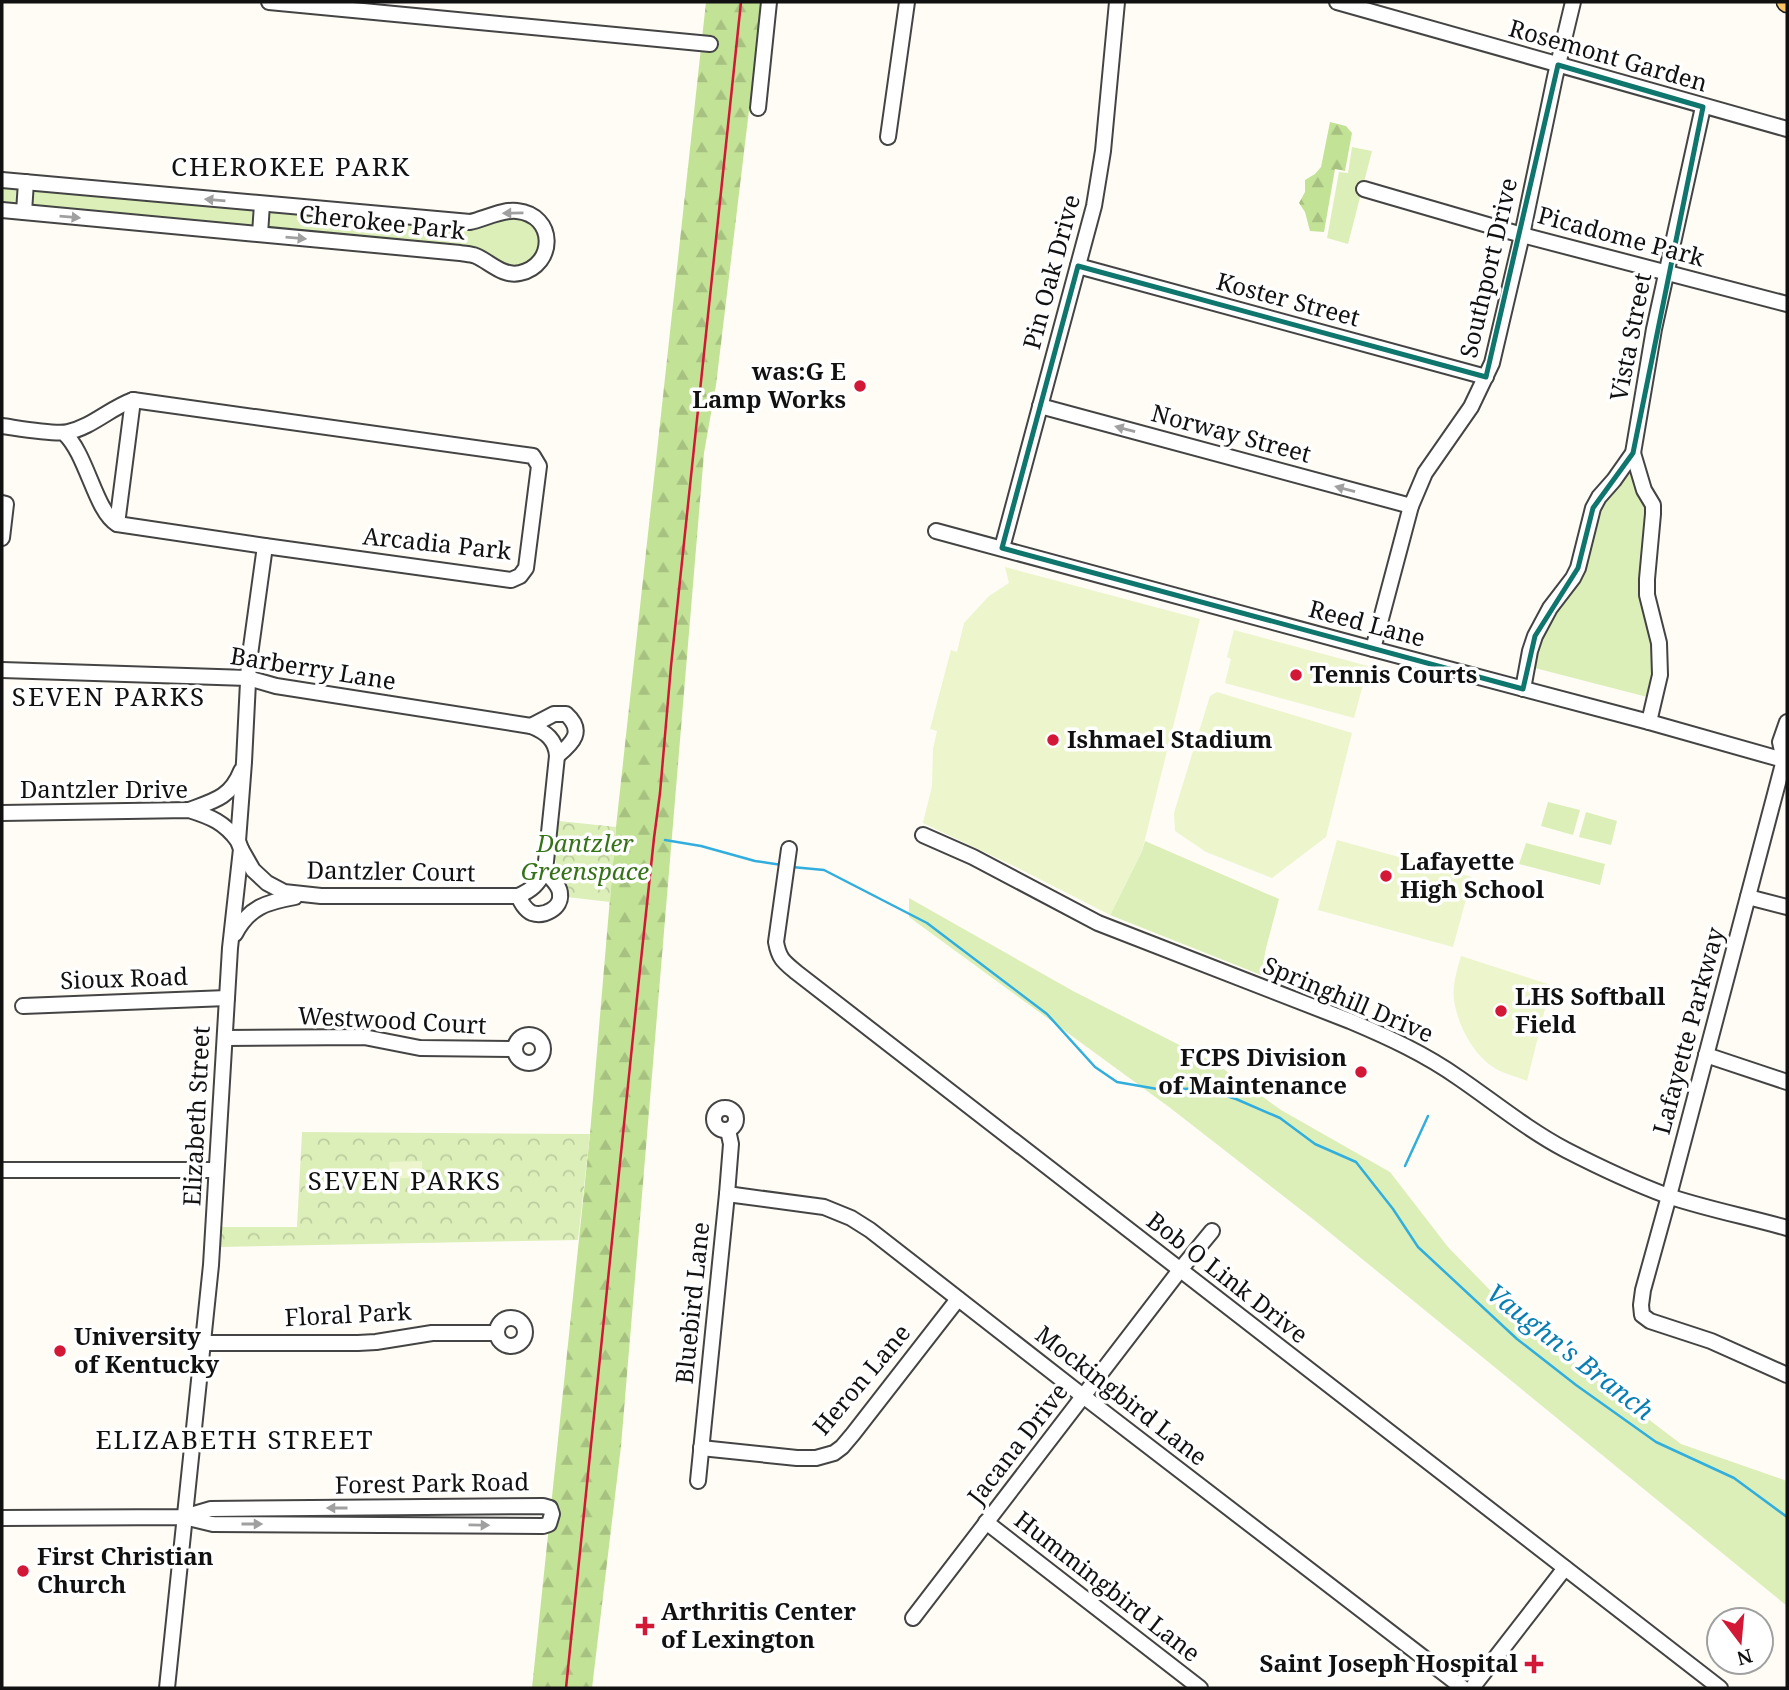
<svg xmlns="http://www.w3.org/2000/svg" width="1789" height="1690" font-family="'Noto Serif',serif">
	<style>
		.grass { fill: #dcefb9 }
		.forest { fill: url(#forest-firs) }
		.park { fill: url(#park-crowns) }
		.pitch { fill: #ecf5cc }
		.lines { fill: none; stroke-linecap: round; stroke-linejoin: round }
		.stream { stroke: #31aedd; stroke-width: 2.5 }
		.minor-casing { stroke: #444; stroke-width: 18 }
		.major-casing { stroke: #222; stroke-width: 21 }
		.minor { stroke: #fff; stroke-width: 14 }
		.major { stroke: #ffc665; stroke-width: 18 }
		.rail { stroke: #d31737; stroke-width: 2.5 }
		.oneway { fill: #a0a0a0 }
		.marked { fill: none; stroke: #0f766e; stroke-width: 5; stroke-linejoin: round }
		.poi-dot { fill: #d31737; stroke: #fff; stroke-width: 2.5 }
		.labels { text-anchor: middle; stroke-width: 7; stroke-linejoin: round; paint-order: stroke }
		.street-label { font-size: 24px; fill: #111; stroke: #fff }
		.poi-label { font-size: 24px; font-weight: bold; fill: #111; stroke: #fff; text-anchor: start }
		.park-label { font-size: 24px; font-style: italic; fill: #367218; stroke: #fff }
		.neighbourhood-label { font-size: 26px; letter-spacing: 2px; fill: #111; stroke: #fff }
		.water-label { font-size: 26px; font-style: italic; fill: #097eb3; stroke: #fff }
	</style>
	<defs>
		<pattern id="forest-firs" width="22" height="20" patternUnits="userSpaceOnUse" patternTransform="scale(1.75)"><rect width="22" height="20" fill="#c2e296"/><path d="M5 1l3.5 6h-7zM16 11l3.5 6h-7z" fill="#a6c180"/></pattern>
		<pattern id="park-crowns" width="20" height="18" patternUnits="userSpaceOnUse" patternTransform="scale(1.75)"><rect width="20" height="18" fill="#dcefb9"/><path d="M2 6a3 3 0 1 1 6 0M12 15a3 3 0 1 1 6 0" fill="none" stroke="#bccc9e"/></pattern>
	</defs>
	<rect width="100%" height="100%" fill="#fffcf5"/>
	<g class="grass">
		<polygon points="1352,147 1372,151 1348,244 1327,238 1339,172 1348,173"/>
		<path d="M2,184C3,184 12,186 13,187C21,191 22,202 14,205C10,207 6,206 2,206Z"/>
		<path d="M38,188L245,208L252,212L254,218L252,226L249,228L36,209C30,201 30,193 38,188Z"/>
		<path d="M273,210L475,227C505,220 523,202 542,239L537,256L521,268L509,267L502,264L485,252L469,248L270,229L267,224V218Z"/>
		<polygon points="1632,463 1649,507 1655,628 1655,699 1527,666 1573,578 1591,514"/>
		<polygon points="1548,802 1580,810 1573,835 1541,826"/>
		<polygon points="1586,812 1617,821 1611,845 1579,837"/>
		<polygon points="1145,841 1279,899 1266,948 1261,975 1110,915 1142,851"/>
		<polygon points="1526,843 1605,864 1600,885 1519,864"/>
		<polygon points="909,898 1073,991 1215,1063 1281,1110 1390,1172 1448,1247 1523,1324 1681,1444 1787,1481 1787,1606 1318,1223 1169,1107 909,917"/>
	</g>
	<g class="forest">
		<polygon points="706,2 762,2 716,385 704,453 621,1446 592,1688 532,1688 590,1134 616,827"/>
		<polygon points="1330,122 1346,126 1352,133 1345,171 1335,169 1324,232 1310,231 1305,212 1299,203 1305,192 1305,180 1315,174 1321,167"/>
	</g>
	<g class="park">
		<path d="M559,821L616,827L610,902L567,897C566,885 557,876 556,863C554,850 558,835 559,821Z"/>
		<polygon points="302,1132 590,1134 578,1240 220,1247 221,1227 297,1227"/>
	</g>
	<g class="pitch">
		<polygon points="1005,567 1200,619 1142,851 1110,915 1016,867 923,823 932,786 933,749 937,731 930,729 951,650 957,652 964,623 989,596 1009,583"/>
		<polygon points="1234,630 1368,666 1354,718 1225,683 1231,659 1227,657"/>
		<polygon points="1217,692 1352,733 1326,837 1272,878 1206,852 1175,831 1174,813 1210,696"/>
		<polygon points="1337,840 1472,877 1453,947 1318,910"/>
		<path d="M1461,956L1551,985L1527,1081C1518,1077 1505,1074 1496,1069C1473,1055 1458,1026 1454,1000C1452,986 1457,970 1461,956Z"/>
		<polygon points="422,1161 422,1177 390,1179 389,1162"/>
	</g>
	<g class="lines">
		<g class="stream">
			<polyline points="665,840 701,846 755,861 782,865"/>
			<polyline points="792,867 824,870 927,923 1047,1014 1095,1067 1117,1082 1163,1090 1202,1088 1236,1099 1280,1118 1315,1144 1356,1162 1393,1209 1418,1247 1517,1339 1576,1385 1656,1442 1734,1478 1787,1517"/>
			<polyline points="1405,1166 1428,1116"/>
		</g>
		<defs>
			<g id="minor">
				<polyline points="269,2 710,44"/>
				<polyline points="1337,2 1787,129"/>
				<polyline points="758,108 769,2"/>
				<polyline points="888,137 907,2"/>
				<path d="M2,180L470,222C484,219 503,209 517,211C556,215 556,265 520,273C503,277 490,262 476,256C471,254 465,254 460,253L2,210"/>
				<polyline points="1364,189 1522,235 1787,304"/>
				<polyline points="24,212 26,182"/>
				<polyline points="260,234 262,204"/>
				<polyline points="1078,266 1486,377"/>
				<polyline points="1040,406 1411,506"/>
				<path d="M2,426C17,428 55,435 68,432C92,427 110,408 133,400L533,456L539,466L526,568L520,576L511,580L265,546L117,524C95,511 87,454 64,433"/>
				<polyline points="1633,453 1644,490 1653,505 1653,514 1647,579 1647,595 1659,643 1660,675 1649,722"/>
				<polyline points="2,503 6,504 2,538"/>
				<polyline points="117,524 133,400"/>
				<polyline points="936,531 1373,649 1649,722 1787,761"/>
				<polyline points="1002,548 1094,206 1103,151 1117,2"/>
				<polyline points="1373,649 1411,506 1425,473 1471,407 1492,363 1522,235 1555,77 1573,2"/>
				<path d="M2,670L248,678L276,686L531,726C546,732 556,740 557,756L545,871C538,884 532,890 518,896H321L284,892L267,883L253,870L241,849"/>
				<polyline points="1523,689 1530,651 1535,636 1550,608 1573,578 1578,568 1593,508 1599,497 1614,480 1633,453 1654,329 1703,107"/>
				<polyline points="1787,722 1780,742 1784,760 1669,1196 1643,1290 1641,1305 1642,1315 1650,1321 1711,1341 1787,1375"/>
				<path d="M531,726L554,714H566C585,731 573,743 557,756"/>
				<path d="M189,810C214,801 231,797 241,771"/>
				<path d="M2,813L189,810C211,817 224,822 238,841"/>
				<path d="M923,835L973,857L1098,923L1350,1021C1388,1037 1425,1054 1459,1078C1494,1102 1528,1130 1566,1150C1599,1167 1633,1183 1668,1196C1707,1209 1748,1217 1787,1228"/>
				<path d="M789,849L776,942C779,959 784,962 796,972L1720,1688"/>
				<path d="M518,896C521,902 525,910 532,913C544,917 562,908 560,894C560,885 550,878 545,871"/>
				<polyline points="1748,897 1787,907"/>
				<path d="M235,934C249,907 267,902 295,897"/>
				<polyline points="23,1006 227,998"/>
				<circle cx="529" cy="1049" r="14"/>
				<polyline points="225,1038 364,1037 420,1048 515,1049"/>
				<polyline points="1706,1055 1787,1082"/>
				<circle cx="725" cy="1119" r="11"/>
				<polyline points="2,1170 216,1170"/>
				<polyline points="727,1194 824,1207 851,1218 870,1230 1083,1396 1463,1688"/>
				<circle cx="511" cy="1332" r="14"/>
				<polyline points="202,1343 358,1343 376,1342 432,1333 497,1333"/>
				<polyline points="701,1448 797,1458 816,1458 834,1453 842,1447 853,1434 958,1299"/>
				<polyline points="698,1481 727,1194 731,1144 728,1130"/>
				<polyline points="2,1518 184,1517 213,1524 543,1526 549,1524 552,1514 550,1508 543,1506 211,1509 184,1517"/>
				<polyline points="986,1522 1200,1688"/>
				<polyline points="913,1618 1180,1270 1212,1231"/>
				<polyline points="167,1688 211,1265 230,948 241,849 238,841 244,762 249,662 265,546"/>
				<polyline points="1472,1688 1565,1568"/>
			</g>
			<polyline id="major" points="1786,2 1787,3"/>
		</defs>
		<use href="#minor" class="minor-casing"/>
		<use href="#major" class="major-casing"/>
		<use href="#minor" class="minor"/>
		<use href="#major" class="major"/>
		<polyline class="rail" points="566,1688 638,988 654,838 660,793 671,666 741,2"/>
	</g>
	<defs><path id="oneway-solid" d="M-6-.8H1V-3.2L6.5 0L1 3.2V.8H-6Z" transform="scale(1.75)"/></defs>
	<g class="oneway">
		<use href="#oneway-solid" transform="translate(215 200) rotate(-175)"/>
		<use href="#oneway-solid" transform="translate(513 213) rotate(179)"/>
		<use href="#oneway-solid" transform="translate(70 217) rotate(5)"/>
		<use href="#oneway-solid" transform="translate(296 238) rotate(5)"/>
		<use href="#oneway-solid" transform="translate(1125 429) rotate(-165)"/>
		<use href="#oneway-solid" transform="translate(1345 489) rotate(-165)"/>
		<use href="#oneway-solid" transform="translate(337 1508) rotate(180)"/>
		<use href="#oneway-solid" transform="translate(252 1524)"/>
		<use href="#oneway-solid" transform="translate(479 1525) rotate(1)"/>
	</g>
	<path class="marked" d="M1558,65L1703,107L1633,453L1593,508L1578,568L1535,636L1523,689L1002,548L1078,266L1486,377Z"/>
	<g class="poi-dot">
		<circle cx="860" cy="386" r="7"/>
		<circle cx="1296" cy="675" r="7"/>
		<circle cx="1053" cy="740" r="7"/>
		<circle cx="1386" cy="876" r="7"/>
		<circle cx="1501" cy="1011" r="7"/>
		<circle cx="1361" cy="1072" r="7"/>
		<circle cx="60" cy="1351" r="7"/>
		<circle cx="23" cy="1571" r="7"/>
		<path d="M641.5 1615.5h7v7h7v7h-7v7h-7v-7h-7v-7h7z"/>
		<path d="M1530.5 1653.5h7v7h7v7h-7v7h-7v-7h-7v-7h7z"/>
	</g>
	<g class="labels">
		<g class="street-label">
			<text transform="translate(1608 56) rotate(16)" y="8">Rosemont Garden</text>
			<text transform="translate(382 223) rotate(6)" y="8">Cherokee Park</text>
			<text transform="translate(1621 237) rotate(15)" y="8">Picadome Park</text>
			<text transform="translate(1489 268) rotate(-77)" y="8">Southport Drive</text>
			<text transform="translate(1052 272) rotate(-75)" y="8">Pin Oak Drive</text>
			<text transform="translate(1288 300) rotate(15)" y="8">Koster Street</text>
			<text transform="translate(1631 337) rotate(-79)" y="8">Vista Street</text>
			<text transform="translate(1231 434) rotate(15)" y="8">Norway Street</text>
			<text transform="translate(437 544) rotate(6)" y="8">Arcadia Park</text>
			<text transform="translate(1367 624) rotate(15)" y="8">Reed Lane</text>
			<text transform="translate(313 669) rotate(9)" y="8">Barberry Lane</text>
			<text x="104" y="798">Dantzler Drive</text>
			<text transform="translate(391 872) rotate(1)" y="8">Dantzler Court</text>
			<text transform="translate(124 979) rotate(-2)" y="8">Sioux Road</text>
			<text transform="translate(1348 1000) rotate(23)" y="8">Springhill Drive</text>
			<text transform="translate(392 1021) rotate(3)" y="8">Westwood Court</text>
			<text transform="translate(1689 1031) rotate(-75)" y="8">Lafayette Parkway</text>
			<text transform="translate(197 1116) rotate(-87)" y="8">Elizabeth Street</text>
			<text transform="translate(1227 1278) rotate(38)" y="8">Bob O Link Drive</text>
			<text transform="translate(693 1303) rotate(-84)" y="8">Bluebird Lane</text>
			<text transform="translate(348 1315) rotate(-3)" y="8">Floral Park</text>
			<text transform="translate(862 1380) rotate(-50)" y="8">Heron Lane</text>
			<text transform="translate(1121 1396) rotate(38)" y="8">Mockingbird Lane</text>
			<text transform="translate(1018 1444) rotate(-52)" y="8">Jacana Drive</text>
			<text transform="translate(432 1484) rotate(-1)" y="8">Forest Park Road</text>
			<text transform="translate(1107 1587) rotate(38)" y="8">Hummingbird Lane</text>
		</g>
		<g class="poi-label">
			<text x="846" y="380" text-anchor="end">was:G E<tspan x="846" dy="28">Lamp Works</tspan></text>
			<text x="1310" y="683">Tennis Courts</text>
			<text x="1067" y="748">Ishmael Stadium</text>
			<text x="1400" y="870">Lafayette<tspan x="1400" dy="28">High School</tspan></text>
			<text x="1515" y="1005">LHS Softball<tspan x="1515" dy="28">Field</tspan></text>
			<text x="1347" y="1066" text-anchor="end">FCPS Division<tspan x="1347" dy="28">of Maintenance</tspan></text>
			<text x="74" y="1345">University<tspan x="74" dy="28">of Kentucky</tspan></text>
			<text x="37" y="1565">First Christian<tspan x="37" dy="28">Church</tspan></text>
			<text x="661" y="1620">Arthritis Center<tspan x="661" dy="28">of Lexington</tspan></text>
			<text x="1518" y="1672" text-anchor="end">Saint Joseph Hospital</text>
		</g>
		<g class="park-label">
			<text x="585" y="852">Dantzler<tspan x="585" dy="28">Greenspace</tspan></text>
		</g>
		<g class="neighbourhood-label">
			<text x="291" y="176">CHEROKEE PARK</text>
			<text x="109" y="706">SEVEN PARKS</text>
			<text x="405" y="1190">SEVEN PARKS</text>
			<text x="235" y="1449">ELIZABETH STREET</text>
		</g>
		<g class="water-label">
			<text transform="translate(1570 1352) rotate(38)" y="9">Vaughn's Branch</text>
		</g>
	</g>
	<rect width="1789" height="1690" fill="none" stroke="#111111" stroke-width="7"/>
	<g transform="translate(1740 1641) rotate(164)"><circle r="33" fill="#ffffff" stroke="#a0a0a0" stroke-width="2"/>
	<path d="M0-5L12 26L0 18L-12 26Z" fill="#d31737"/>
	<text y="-10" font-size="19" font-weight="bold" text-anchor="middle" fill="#111111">N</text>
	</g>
</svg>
